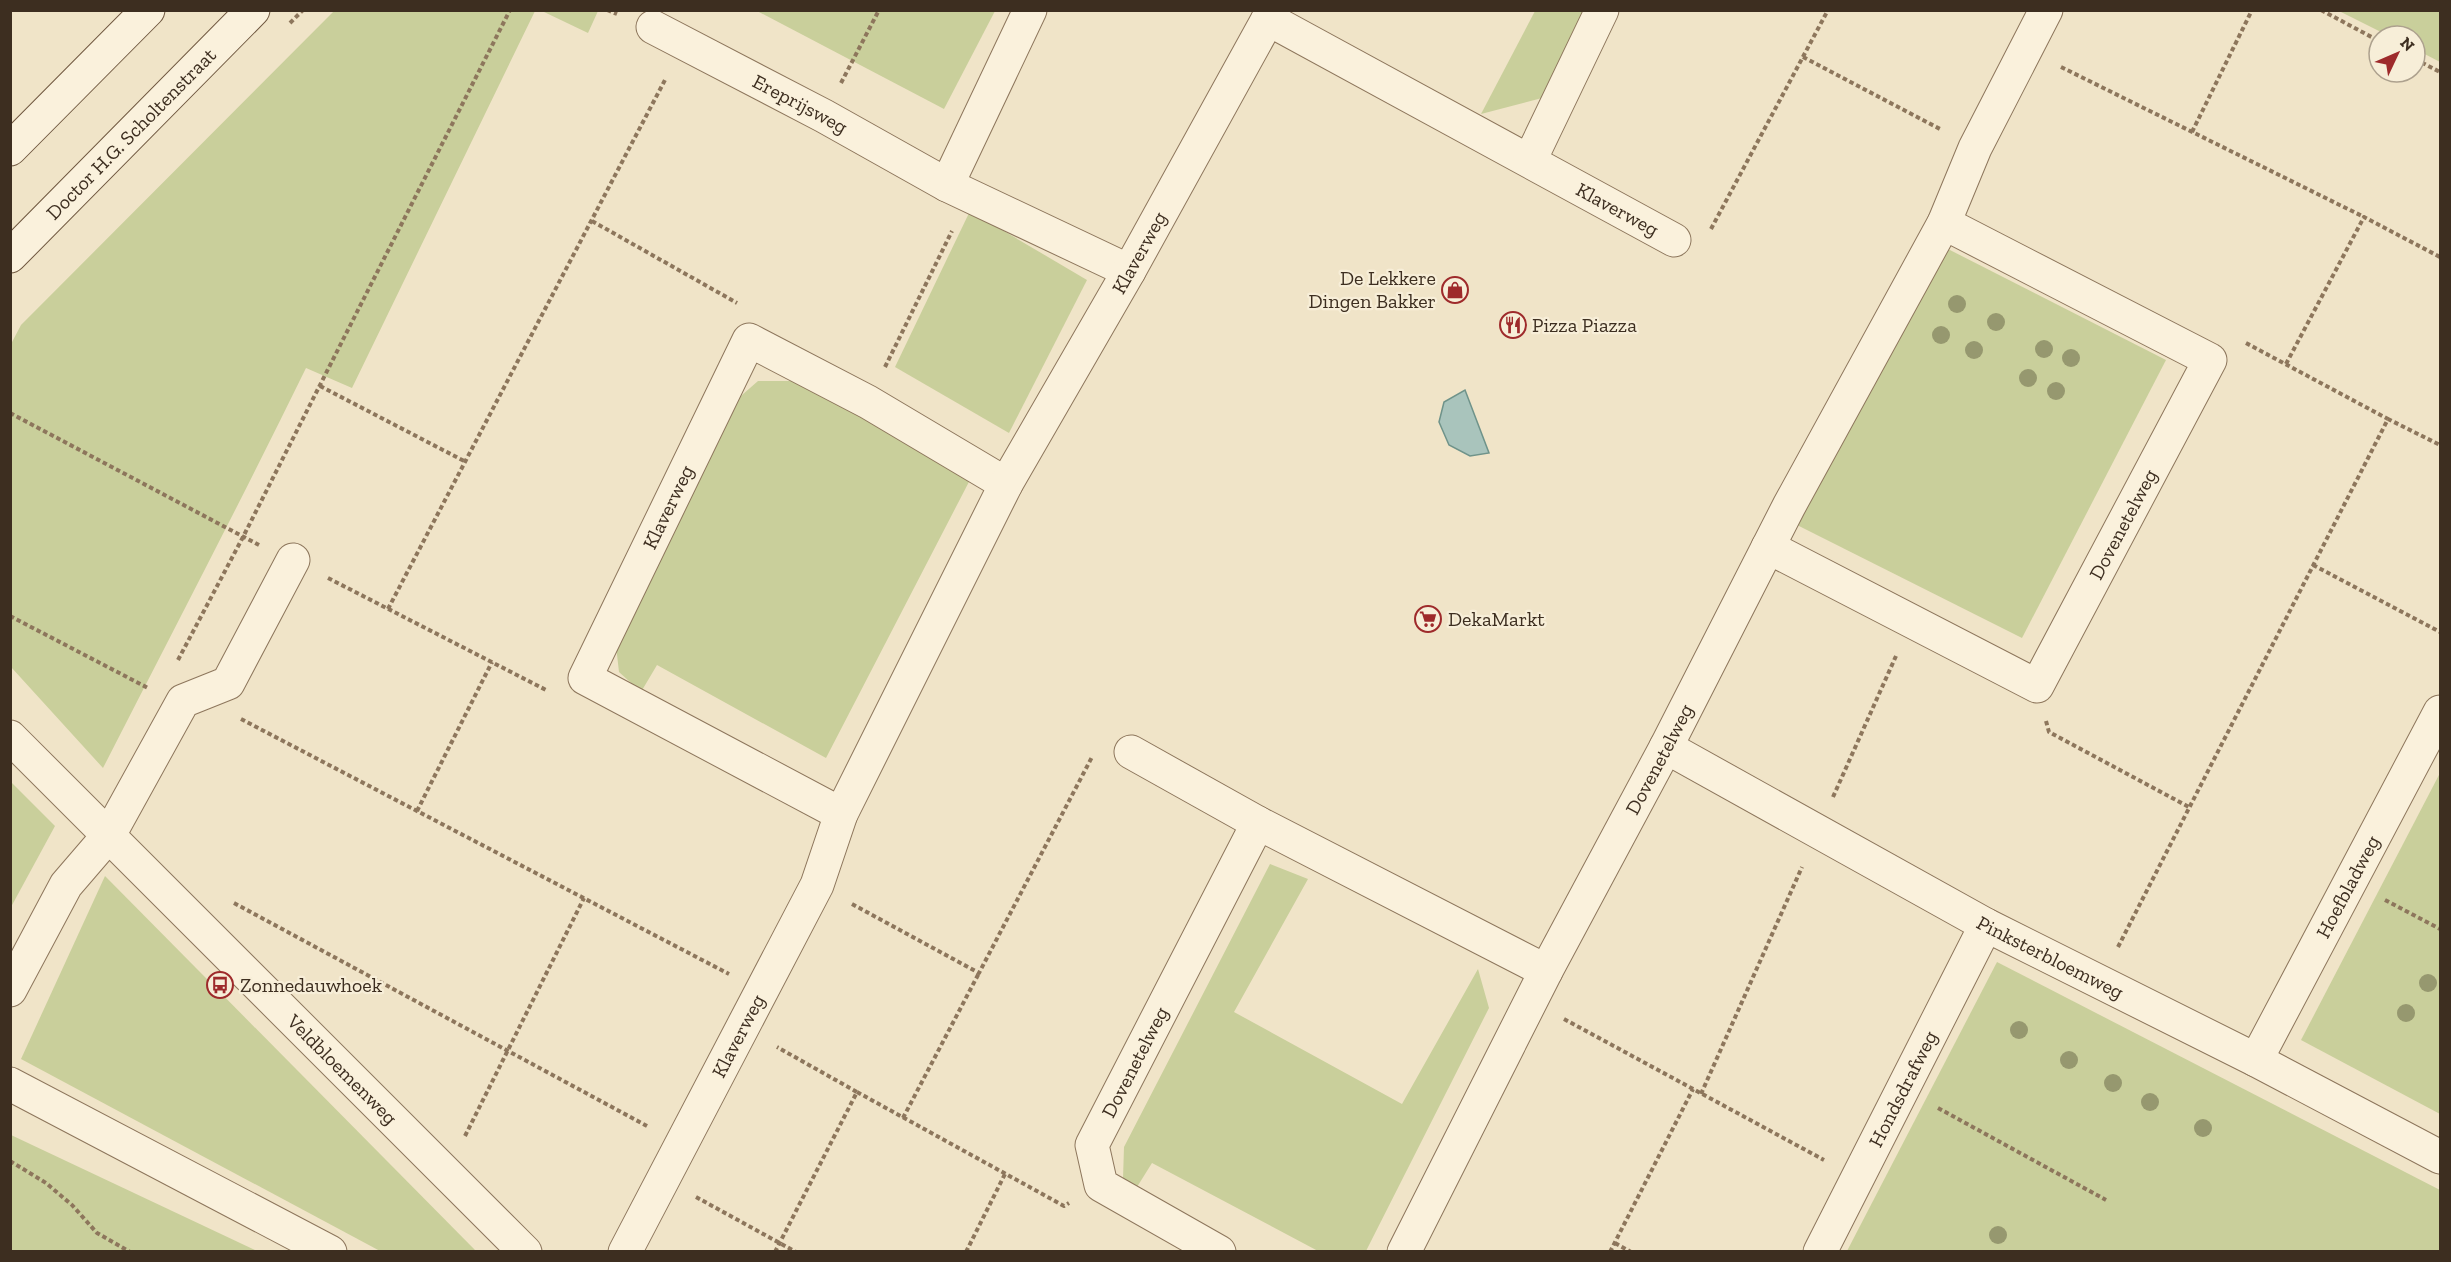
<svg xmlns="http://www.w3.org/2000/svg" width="2451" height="1262" font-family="'Zilla Slab',serif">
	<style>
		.green { fill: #c9cf9b }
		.water { fill: #a9c4bc; stroke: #6f938a; stroke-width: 1.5 }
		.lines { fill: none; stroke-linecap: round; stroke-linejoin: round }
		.street-casing { stroke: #8d765c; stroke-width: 35 }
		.secondary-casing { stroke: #6f573f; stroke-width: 35 }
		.path { stroke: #8d765c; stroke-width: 4; stroke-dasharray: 4.5 3; stroke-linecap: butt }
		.street { stroke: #faf1dc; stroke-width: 33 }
		.secondary { stroke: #faf1dc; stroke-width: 33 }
		.tree { fill: #96986f }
		.labels { text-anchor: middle; stroke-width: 4.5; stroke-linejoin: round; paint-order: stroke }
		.street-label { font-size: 20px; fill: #3d2e20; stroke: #f7eed8 }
		.poi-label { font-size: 20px; fill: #3d2e20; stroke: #f7eed8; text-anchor: start }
	</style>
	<rect width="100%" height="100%" fill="#f0e4c8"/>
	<g class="green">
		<path d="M334,11H535L352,388L306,368C240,503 171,635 103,768L11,667V344L21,325Z"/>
		<polygon points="542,11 598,10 598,11 588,33"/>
		<polygon points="757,11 995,11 944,109"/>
		<polygon points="1535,11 1584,11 1542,98 1481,114"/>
		<polygon points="2339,11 2440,11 2440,62 2415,49 2415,36 2389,36"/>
		<polygon points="970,211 1087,280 1009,433 895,367"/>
		<polygon points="1946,248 2166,360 2022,638 1795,524"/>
		<polygon points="758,381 797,381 972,476 826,758 657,665 641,692 619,672 615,637 734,402"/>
		<polygon points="2440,773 2440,1114 2301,1040"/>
		<polygon points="11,782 55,826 11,907"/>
		<polygon points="1270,864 1308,879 1234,1012 1402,1104 1478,969 1489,1008 1366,1251 1318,1251 1152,1163 1137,1187 1123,1179 1124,1147"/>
		<polygon points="105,876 476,1251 380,1251 21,1059"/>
		<polygon points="1997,962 2440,1190 2440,1251 1847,1251"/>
		<polygon points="10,1135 11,1135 257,1251 11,1251"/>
	</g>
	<polygon class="water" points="1465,390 1489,453 1470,456 1449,445 1439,422 1444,402"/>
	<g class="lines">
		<defs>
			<g id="street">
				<path id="s1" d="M1268,19L1674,240"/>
				<path id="s2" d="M653,27L824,116L947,185L1129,271"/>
				<polyline points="1530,160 1602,10"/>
				<polyline points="947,185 1030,10"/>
				<path id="s3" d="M1768,547L2037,686L2210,360L1944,223"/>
				<path id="s4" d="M10,737L525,1252"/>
				<path id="s5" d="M1666,747L1986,925L2256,1060L2440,1157"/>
				<polyline points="1131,752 1258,823 1546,971"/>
				<path id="s6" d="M841,814L585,678L749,340L868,402L1006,484"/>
				<polyline points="10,990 66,885 109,835 183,701 228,683 293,560"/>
				<path id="s7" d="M2256,1060L2440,712"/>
				<polyline points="10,1084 330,1252"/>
				<path id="s8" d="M625,1252L817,885L841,814L1006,484L1129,271L1273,10"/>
				<path id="s9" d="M1219,1252L1101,1185L1092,1145L1258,823"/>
				<path id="s10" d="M1404,1252L1546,971L1666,747L1789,506L1944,223L1975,148L2046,10"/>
				<path id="s11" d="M1820,1252L1986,925"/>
			</g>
			<g id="secondary">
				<polyline points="10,149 148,10"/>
				<path id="s12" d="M10,256L253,10"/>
			</g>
		</defs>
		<use href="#street" class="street-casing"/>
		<use href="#secondary" class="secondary-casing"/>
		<g class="path">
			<polyline points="607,10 617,14"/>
			<polyline points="2321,10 2379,41"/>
			<polyline points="290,23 303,10"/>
			<polyline points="1803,57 1940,129"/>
			<polyline points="2415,59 2440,72"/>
			<polyline points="2061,67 2364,217"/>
			<polyline points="841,83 879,10"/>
			<polyline points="2192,132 2252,10"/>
			<polyline points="592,221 737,303"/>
			<polyline points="1711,229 1828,10"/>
			<polyline points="2246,343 2388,419"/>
			<polyline points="2286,364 2364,217 2440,257"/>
			<polyline points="885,367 952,231"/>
			<polyline points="320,386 466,462"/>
			<polyline points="10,413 259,545"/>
			<polyline points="2313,565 2440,632"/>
			<polyline points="328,578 548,691"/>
			<polyline points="388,609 666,78"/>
			<polyline points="10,616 148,688"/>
			<polyline points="178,660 243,537 510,10"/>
			<polyline points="241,719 729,974"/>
			<polyline points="2046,721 2049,732 2189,807"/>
			<polyline points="1833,797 1896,656"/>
			<polyline points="417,811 492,662"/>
			<polyline points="2385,900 2440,929"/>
			<polyline points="234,903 647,1126"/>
			<polyline points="852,904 979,973 1092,757"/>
			<polyline points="2118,947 2388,419 2440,445"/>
			<polyline points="1564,1019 1824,1160"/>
			<polyline points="857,1092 1064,1206 1069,1203"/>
			<polyline points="1701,1094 1802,867"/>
			<polyline points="1938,1108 2106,1200"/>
			<polyline points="903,1118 979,973"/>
			<polyline points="465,1136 584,898"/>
			<polyline points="10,1161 46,1183 72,1205 97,1233 130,1252"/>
			<polyline points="696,1197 796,1252"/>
			<polyline points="1615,1243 1631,1252"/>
			<polyline points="775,1252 857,1092 777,1047"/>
			<polyline points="966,1252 1005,1174"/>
			<polyline points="1610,1252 1693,1089"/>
		</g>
		<use href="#street" class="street"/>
		<use href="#secondary" class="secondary"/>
	</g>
	<g class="tree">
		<circle cx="1957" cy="304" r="9"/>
		<circle cx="1996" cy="322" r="9"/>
		<circle cx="1941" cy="335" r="9"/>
		<circle cx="2044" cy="349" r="9"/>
		<circle cx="1974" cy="350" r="9"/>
		<circle cx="2071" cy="358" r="9"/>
		<circle cx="2028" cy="378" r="9"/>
		<circle cx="2056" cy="391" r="9"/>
		<circle cx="2428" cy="983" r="9"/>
		<circle cx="2406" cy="1013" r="9"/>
		<circle cx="2019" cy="1030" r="9"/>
		<circle cx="2069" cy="1060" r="9"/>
		<circle cx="2113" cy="1083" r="9"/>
		<circle cx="2150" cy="1102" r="9"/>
		<circle cx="2203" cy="1128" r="9"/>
		<circle cx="1998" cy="1235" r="9"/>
	</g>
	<defs>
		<symbol id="shop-ring" viewBox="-11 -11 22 22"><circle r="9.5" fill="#f7eed8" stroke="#9e2a2b" stroke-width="1.5"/><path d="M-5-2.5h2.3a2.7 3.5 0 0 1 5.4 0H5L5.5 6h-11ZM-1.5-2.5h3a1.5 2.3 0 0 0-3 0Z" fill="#9e2a2b"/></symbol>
		<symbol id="restaurant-ring" viewBox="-11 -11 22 22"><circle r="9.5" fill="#f7eed8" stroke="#9e2a2b" stroke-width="1.5"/><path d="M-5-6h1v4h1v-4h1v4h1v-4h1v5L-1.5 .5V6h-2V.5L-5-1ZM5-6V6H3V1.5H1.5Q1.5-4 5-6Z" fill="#9e2a2b"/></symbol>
		<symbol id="supermarket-ring" viewBox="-11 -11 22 22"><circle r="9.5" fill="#f7eed8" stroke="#9e2a2b" stroke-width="1.5"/><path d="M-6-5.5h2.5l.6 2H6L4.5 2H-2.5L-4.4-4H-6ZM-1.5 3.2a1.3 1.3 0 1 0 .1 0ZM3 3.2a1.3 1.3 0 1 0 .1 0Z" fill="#9e2a2b"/></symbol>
		<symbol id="bus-ring" viewBox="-11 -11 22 22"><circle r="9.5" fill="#f7eed8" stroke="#9e2a2b" stroke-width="1.5"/><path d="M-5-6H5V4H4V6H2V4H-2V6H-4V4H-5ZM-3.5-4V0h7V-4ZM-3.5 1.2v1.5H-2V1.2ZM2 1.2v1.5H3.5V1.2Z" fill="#9e2a2b"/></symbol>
	</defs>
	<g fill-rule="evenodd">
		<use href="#shop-ring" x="1440" y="275" width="30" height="30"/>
		<use href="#restaurant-ring" x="1498" y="310" width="30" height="30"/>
		<use href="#supermarket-ring" x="1413" y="604" width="30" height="30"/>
		<use href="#bus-ring" x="205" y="970" width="30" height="30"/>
	</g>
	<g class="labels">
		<g class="street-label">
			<text dy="7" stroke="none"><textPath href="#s2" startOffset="166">Ereprijsweg</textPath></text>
			<text dy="7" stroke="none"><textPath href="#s12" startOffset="172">Doctor H.G. Scholtenstraat</textPath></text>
			<text dy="7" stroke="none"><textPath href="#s1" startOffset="398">Klaverweg</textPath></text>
			<text dy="7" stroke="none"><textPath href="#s8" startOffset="1125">Klaverweg</textPath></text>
			<text dy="7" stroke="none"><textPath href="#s6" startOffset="480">Klaverweg</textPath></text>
			<text dy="7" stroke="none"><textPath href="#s3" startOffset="486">Dovenetelweg</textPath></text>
			<text dy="7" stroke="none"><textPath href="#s10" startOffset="555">Dovenetelweg</textPath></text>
			<text dy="7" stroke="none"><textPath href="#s7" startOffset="196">Hoefbladweg</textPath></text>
			<text dy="7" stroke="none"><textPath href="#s5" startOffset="438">Pinksterbloemweg</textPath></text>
			<text dy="7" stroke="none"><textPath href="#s8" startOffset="244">Klaverweg</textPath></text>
			<text dy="7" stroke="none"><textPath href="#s9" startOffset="270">Dovenetelweg</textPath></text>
			<text dy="7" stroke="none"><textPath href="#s4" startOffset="470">Veldbloemenweg</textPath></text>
			<text dy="7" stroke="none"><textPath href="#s11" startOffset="183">Hondsdrafweg</textPath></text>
		</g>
		<g class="poi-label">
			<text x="1436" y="285" text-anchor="end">De Lekkere<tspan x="1436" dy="23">Dingen Bakker</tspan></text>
			<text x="1532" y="332">Pizza Piazza</text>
			<text x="1448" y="626">DekaMarkt</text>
			<text x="240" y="992">Zonnedauwhoek</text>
		</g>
	</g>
	<rect width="2451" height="1262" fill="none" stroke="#3d2e20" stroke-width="24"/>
	<g transform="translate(2397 54) rotate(46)"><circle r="28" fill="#f7eed8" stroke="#ada18e" stroke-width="1.5"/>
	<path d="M0-4.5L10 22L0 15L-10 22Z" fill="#9e2a2b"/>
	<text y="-9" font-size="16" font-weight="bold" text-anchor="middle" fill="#3d2e20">N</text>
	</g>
</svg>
